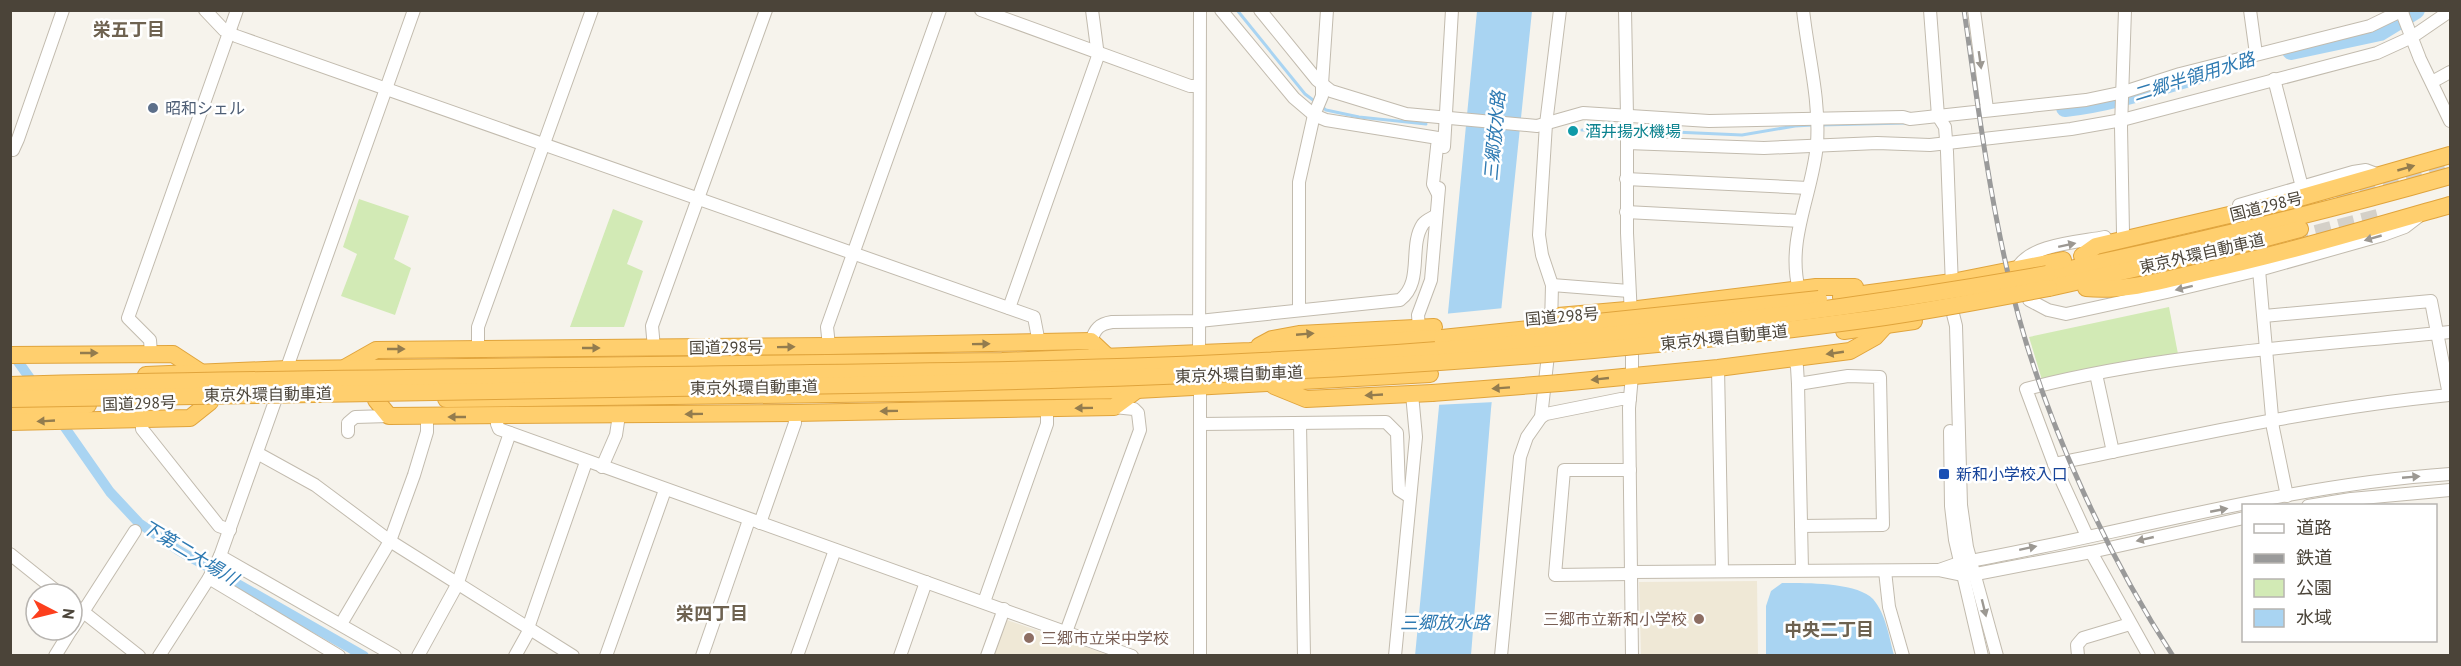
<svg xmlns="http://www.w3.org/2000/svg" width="2461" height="666" font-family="'PT Sans','Noto Sans JP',sans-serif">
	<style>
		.education { fill: #efe8d6 }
		.green { fill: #d2eab5 }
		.water { fill: #a9d4f2 }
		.pier { fill: #f6f3ec }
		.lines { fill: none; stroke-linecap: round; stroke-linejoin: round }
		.stream { stroke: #a9d4f2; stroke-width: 3 }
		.canal { stroke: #a9d4f2; stroke-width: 10 }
		.river { stroke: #a9d4f2; stroke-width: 18 }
		.highway-tunnel { stroke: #d4d0c8; stroke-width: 16; stroke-dasharray: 16 8; stroke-linecap: butt }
		.minor-casing { stroke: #c2bbae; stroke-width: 14 }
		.highway-casing { stroke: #e0a43c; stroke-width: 18 }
		.minor { stroke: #fff; stroke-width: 12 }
		.highway { stroke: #ffcf6e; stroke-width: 16 }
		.rail-casing { stroke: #9a9a9a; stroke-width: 5 }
		.rail { stroke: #fff; stroke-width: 3; stroke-dasharray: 9; stroke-linecap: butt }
		.highway-bridge-casing { stroke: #e0a43c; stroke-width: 18; stroke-linecap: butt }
		.highway-bridge { stroke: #ffcf6e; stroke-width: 16 }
		.oneway { fill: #9c9892 }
		.oneway2 { fill: #937c4e }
		.service-dot { fill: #5c6f8a; stroke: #fff; stroke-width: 2 }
		.culture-dot { fill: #0f9aa8; stroke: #fff; stroke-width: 2 }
		.transit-dot { fill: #1a4fb4; stroke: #fff; stroke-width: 2 }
		.education-dot { fill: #8d6e63; stroke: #fff; stroke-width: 2 }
		.labels { text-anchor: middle; stroke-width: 5; stroke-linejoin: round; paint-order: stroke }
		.service-label { font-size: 16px; fill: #4e5e75; stroke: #fff; text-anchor: start }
		.culture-label { font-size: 16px; fill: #0d838f; stroke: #fff; text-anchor: start }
		.street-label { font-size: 16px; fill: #4b4439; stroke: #fff }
		.transit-label { font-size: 16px; fill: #164399; stroke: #fff; text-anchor: start }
		.education-label { font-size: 16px; fill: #785e54; stroke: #fff; text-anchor: end }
		.neighbourhood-label { font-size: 18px; font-weight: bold; fill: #6e6250; stroke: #fff }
		.water-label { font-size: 18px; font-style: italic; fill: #2e7ab2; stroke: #fff }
	</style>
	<rect width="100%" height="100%" fill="#f6f3ec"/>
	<g class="education">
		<polygon points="1757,581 1758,655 1641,655 1639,582"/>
		<polygon points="1007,620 1109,655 994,655"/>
	</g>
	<g class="green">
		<polygon points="359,199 409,216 394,259 411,268 395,315 341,296 357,254 343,247"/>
		<polygon points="613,209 643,221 627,264 643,271 624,327 570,327"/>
		<polygon points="2169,307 2178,354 2042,380 2029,337"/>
	</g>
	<g class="water">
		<polygon points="1477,11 1532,11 1491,409 1471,655 1415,656"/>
		<path d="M1782,583C1804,583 1857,582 1873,599C1886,614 1889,637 1894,655H1766V606L1771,591Z"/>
	</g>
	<polygon class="pier" points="1504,308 1495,402 1435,405 1444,314"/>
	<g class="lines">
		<g class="stream">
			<polyline points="1237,10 1305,94 1317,103"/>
			<polyline points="1322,107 1326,110 1359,117 1426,124"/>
			<polyline points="1820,125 1906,123"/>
			<polyline points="1582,130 1622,130"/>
			<polyline points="1629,130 1742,135 1795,126 1813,125"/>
		</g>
		<g class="canal">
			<polyline points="12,353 36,387"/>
			<polyline points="59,419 110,492 139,523 178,550 364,656"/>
		</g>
		<g class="river">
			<polyline points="2291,51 2380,32 2416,10"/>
			<path d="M2065,108C2114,103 2159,86 2206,73"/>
		</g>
		<g class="highway-tunnel">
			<polyline points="2337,198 2450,166"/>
			<polyline points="2202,231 2277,213"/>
			<polyline points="2246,251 2378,217"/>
		</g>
		<defs>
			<g id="minor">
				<polyline points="205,10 224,30 236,36 1034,317 1039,343"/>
				<polyline points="981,10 1190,86 1199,86"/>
				<polyline points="1221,10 1294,98 1314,115 1326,120 1438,138 1433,184 1438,194"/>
				<polyline points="1260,10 1317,80 1331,91 1406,114 1537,126 1583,113 1709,121 1903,117 1910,119 2086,100 2124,92 2180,74 2370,26 2403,10"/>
				<polyline points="1625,10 1627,116 1627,233 1631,316"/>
				<polyline points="1930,10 1938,116 1945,127 1947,152 1953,314 1956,326 1961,505 1967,547 1997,656"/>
				<polyline points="1974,10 1987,109"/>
				<polyline points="2250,10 2256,54"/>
				<polyline points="2401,10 2420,59 2450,121"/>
				<polyline points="2274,79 2302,187"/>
				<polyline points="2432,82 2450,72"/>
				<polyline points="1627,143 1764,148 1877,143 1930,145 2071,129 2122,120 2377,53 2412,37 2450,11"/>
				<polyline points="1444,147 1452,10"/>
				<polyline points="10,148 13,150 18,139 63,10"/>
				<polyline points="1626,179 1808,188"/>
				<polyline points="2239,205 2353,172 2366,170 2379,175"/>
				<polyline points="1626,212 1800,221"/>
				<polyline points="2123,233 2121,127 2125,10"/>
				<path d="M2017,269C2029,244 2080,242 2105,237"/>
				<polyline points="2259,270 2273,428 2287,496"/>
				<polyline points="1552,285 1629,291"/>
				<path d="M1799,290C1786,239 1813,193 1817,144C1820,98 1808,56 1803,10"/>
				<polyline points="2029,300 2048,310 2066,314 2167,292 2259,270 2383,235 2405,227 2418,217"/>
				<polyline points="1009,308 1098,56 1092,10"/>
				<polyline points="1299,310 1299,182 1314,115 1322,96 1322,84 1327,10"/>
				<polyline points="1551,326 1552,285 1542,255 1539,235 1546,124 1560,10"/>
				<polyline points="1419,328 1418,315 1431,280 1439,188"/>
				<polyline points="1632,339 1632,376 1629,408 1632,656"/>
				<path d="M1091,341C1095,329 1099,324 1112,322L1199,321L1400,300C1424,282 1408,246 1423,224C1426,220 1432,218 1435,216"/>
				<polyline points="829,346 827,327 940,10"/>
				<polyline points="654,348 652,326 766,10"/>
				<polyline points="478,349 478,327 592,10"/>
				<polyline points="151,353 150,340 128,318 237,10"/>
				<polyline points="1794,359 1797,367 1798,384 1802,570"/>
				<polyline points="1199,360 1200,10"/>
				<polyline points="1718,368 1722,571"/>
				<polyline points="2096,374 2113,452"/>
				<polyline points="1200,381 1200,656"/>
				<polyline points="1798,384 1848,376 1880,377 1883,525 1801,526"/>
				<polyline points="497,416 497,424 499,429 1132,656"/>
				<polyline points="1541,417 1546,414 1621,399 1630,399"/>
				<polyline points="142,419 142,429 219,526 230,530"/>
				<polyline points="1300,423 1304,656"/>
				<polyline points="1200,424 1386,422 1397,433 1399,490 1410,497"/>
				<polyline points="1950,431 1951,506 1955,540 1982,656"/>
				<polyline points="348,432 348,423 355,417 389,416"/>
				<polyline points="257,453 315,485 390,541 573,656"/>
				<path d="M2054,464C2186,437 2316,408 2449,395L2431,301L2264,316"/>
				<polyline points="602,467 616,435 619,415"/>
				<polyline points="1630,470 1564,470 1555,575 1631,574"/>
				<polyline points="2308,506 2351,499 2450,490"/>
				<polyline points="760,523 795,423 794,413"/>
				<path d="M2087,536L2054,464L2026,389C2165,353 2308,346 2450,332"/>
				<polyline points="2091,552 2149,656"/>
				<polyline points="10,554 60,594"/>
				<polyline points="220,556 395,656"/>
				<path d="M1939,570L1959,563C2122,534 2284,485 2450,474"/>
				<polyline points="1885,571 1889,607 1903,656"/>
				<polyline points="1631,572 1938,570 1962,575 1976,574 2091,552 2244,518"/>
				<polyline points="209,578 339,656"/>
				<polyline points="984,602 1047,424 1047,408"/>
				<polyline points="72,603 139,656"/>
				<polyline points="341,624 390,541 414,475 427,432 427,417"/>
				<polyline points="528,628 586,462"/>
				<polyline points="72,629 135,531"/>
				<polyline points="1066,632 1140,430 1138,413 1134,409 1114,407"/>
				<polyline points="55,656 71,630"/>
				<polyline points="159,656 209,578 220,556 414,10"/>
				<polyline points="418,656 457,585 510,433"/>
				<polyline points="515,656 530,629"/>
				<polyline points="606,656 665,490"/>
				<polyline points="702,656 749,520"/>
				<polyline points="797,656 835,550"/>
				<polyline points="900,656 926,582"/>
				<polyline points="987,656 1004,609"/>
				<polyline points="1395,656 1416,437 1412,394"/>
				<polyline points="1501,656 1520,457 1527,437 1541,417 1549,346"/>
				<polyline points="2078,656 2077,645 2083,638 2130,624"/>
			</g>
			<g id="highway">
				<polyline points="2082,256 2096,246 2289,201 2450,155"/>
				<path d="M2047,274C2183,245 2317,214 2450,176"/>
				<polyline points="2049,288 2236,246 2300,229"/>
				<path d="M2086,288C2125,292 2165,280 2203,271C2287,253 2368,228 2450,205"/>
				<polyline points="1841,297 1952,282 2063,260"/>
				<polyline points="1558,316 1638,309 1816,287 1855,287"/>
				<polyline points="1844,331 1914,321"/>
				<polyline points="1259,346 1272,339 1299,334 1434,327"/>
				<polyline points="10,355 173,354 199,371"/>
				<polyline points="346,367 376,350 829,346 1091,341 1108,357"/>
				<polyline points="146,375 287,369 1002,361 1250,351 1432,338"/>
				<polyline points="1560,383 1718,368 1850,351 1875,337 1885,326"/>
				<polyline points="1274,386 1306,399 1432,393"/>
				<polyline points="446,399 1137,390 1430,374"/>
				<polyline points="376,400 389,416 794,413 1114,407 1137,390"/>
				<polyline points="10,408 88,405"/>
				<polyline points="10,422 190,418 210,402"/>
			</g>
		</defs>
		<use href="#minor" class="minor-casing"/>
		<use href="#highway" class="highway-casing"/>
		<use href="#minor" class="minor"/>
		<use href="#highway" class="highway"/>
		<defs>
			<path id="rail" d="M1964,10C1979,113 1992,218 2019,318C2050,431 2109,558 2173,656"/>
		</defs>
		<use href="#rail" class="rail-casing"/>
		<use href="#rail" class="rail"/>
		<defs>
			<g id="highway-bridge">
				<polyline points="1442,338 1819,299"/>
				<path d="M10,385C277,378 544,377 811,373C961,371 1112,369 1262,361C1525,348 1788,320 2047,274"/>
				<polyline points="1432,393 1560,383"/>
				<path d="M10,399C291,393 572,390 852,385C1188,378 1523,366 1856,321C1921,313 1985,300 2049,288"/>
			</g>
		</defs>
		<use href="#highway-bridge" class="highway-bridge-casing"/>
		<use href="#highway-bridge" class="highway-bridge"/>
	</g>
	<defs><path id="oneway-solid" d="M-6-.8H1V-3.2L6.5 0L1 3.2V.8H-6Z" transform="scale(1.5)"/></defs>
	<g class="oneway">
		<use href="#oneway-solid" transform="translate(1980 60) rotate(82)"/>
		<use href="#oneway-solid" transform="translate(2373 238) rotate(164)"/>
		<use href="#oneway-solid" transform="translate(2067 245) rotate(-12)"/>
		<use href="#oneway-solid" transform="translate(2184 288) rotate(166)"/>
		<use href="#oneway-solid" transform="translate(2411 477) rotate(-5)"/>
		<use href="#oneway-solid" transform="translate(2219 510) rotate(-11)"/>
		<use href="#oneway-solid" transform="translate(2145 539) rotate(167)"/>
		<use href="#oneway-solid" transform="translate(2028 548) rotate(-12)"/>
		<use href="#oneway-solid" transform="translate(1984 608) rotate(76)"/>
	</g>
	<g class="oneway2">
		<use href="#oneway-solid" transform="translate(2406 168) rotate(-16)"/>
		<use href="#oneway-solid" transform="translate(1305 334) rotate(-5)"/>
		<use href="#oneway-solid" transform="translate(981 344) rotate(-1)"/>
		<use href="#oneway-solid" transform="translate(786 347) rotate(-1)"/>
		<use href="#oneway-solid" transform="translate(591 348)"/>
		<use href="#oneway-solid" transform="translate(396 349)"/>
		<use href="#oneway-solid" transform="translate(89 353)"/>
		<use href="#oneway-solid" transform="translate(1835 353) rotate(172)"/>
		<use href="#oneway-solid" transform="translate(1600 379) rotate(174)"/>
		<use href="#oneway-solid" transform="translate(1501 388) rotate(176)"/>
		<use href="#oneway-solid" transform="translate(1374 395) rotate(177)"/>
		<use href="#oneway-solid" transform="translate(1084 408) rotate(179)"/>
		<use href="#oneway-solid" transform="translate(889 411) rotate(179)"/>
		<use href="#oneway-solid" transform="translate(694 414) rotate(179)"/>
		<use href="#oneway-solid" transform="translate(457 417) rotate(180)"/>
		<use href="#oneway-solid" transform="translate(46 421) rotate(177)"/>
	</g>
	<circle class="service-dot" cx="153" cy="108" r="6"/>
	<circle class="culture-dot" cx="1573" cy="131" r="6"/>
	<rect class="transit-dot" x="1938" y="468" width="12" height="12" rx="3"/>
	<g class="education-dot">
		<circle cx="1699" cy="619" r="6"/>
		<circle cx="1029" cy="638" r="6"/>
	</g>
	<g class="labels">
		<g class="service-label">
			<text x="165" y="114">昭和シェル</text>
		</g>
		<g class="culture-label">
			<text x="1585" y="137">酒井揚水機場</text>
		</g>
		<g class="street-label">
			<text transform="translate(2266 206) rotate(-14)" y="6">国道298号</text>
			<text transform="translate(2202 253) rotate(-13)" y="6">東京外環自動車道</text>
			<text transform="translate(1562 316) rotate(-5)" y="6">国道298号</text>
			<text transform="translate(1724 337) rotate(-6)" y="6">東京外環自動車道</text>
			<text transform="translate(726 347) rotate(-1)" y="6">国道298号</text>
			<text transform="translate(1239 374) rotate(-2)" y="6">東京外環自動車道</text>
			<text transform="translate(754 387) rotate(-1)" y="6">東京外環自動車道</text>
			<text transform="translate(268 394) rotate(-1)" y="6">東京外環自動車道</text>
			<text transform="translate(139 403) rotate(-2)" y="6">国道298号</text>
		</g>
		<g class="transit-label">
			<text x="1956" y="480">新和小学校入口</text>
		</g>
		<g class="education-label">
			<text x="1687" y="625">三郷市立新和小学校</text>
			<text x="1041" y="644" text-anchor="start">三郷市立栄中学校</text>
		</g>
		<g class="neighbourhood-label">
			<text x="129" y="36">栄五丁目</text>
			<text x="712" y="620">栄四丁目</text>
			<text x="1829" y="636">中央二丁目</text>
		</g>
		<g class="water-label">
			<text transform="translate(2194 77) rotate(-17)" y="6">二郷半領用水路</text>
			<text transform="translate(1495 136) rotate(-85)" y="6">三郷放水路</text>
			<text transform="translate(190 553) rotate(31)" y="6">下第二大場川</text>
			<text x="1445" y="629">三郷放水路</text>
		</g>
	</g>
	<rect width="2461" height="666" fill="none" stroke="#4b4439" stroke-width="24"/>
	<rect x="2242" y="504" width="195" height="138" fill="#ffffff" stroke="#b7b4b0" stroke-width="1.5"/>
	<rect x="2254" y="524" width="30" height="9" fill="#ffffff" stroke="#b7b4b0" stroke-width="1.5"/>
	<text x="2296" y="534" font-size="18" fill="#4b4439">道路</text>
	<rect x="2254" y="554" width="30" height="9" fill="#9a9a9a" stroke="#b7b4b0" stroke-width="1.5"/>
	<text x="2296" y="564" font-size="18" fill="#4b4439">鉄道</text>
	<rect x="2254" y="579" width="30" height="18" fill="#d2eab5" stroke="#b7b4b0" stroke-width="1.5"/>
	<text x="2296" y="594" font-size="18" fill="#4b4439">公園</text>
	<rect x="2254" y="609" width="30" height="18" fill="#a9d4f2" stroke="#b7b4b0" stroke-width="1.5"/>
	<text x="2296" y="624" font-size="18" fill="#4b4439">水域</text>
	<g transform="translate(54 612) rotate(97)"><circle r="28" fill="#ffffff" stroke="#b7b4b0" stroke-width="1.5"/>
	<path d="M0-4.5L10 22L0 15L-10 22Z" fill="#fc3f1d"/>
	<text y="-9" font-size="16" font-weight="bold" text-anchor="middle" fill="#4b4439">N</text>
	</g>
</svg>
